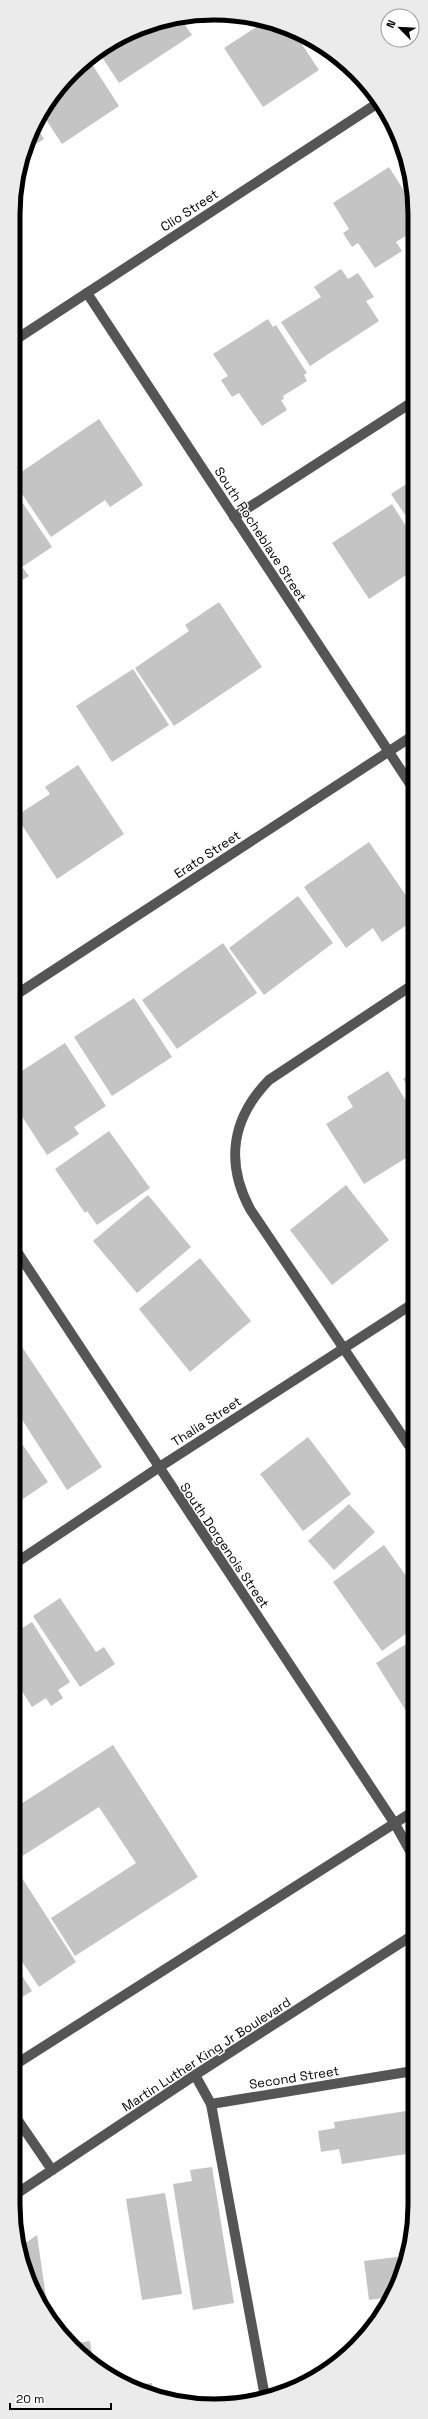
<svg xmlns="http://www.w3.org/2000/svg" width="428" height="2419" font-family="'Space Grotesk',sans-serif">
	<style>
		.building { fill: #c4c4c4 }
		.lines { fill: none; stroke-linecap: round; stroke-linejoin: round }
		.minor { stroke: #555; stroke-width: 10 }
		.labels { text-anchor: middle; stroke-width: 3; stroke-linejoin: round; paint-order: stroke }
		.street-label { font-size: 13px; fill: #000; stroke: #fff }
		.rim { fill: none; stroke: #000; stroke-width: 5 }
	</style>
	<rect width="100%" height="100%" fill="#fff"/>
	<g class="building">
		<polygon points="181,19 192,35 119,83 98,51 162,20"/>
		<polygon points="264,22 293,31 319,70 263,107 224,48"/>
		<polygon points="88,58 119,106 62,144 41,112"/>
		<polygon points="36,126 44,139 27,150 33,133"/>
		<polygon points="389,167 415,208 415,230 396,242 402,251 375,268 358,243 352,247 343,233 349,229 333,203"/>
		<polygon points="341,269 348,279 358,273 374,297 366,301 379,321 310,366 281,322 321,297 314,287"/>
		<polygon points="268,319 273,327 276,325 307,373 304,375 307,381 283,396 284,399 281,400 287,410 262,426 239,393 232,397 221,380 228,376 213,354"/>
		<polygon points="99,419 143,485 110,507 105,500 51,537 14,482 14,477"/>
		<polygon points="414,479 414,528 391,494"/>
		<polygon points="14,490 52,547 22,567 29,576 14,585"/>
		<polygon points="392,504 414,539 414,570 369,599 332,543"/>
		<polygon points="219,602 262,667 174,726 135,668 189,631 185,625"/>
		<polygon points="133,669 169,725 112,762 76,706"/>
		<polygon points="78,765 124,834 57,879 16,816 50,794 45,787"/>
		<polygon points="369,842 414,907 414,920 382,942 373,928 346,948 304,887"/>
		<polygon points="298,896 333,943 264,995 229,948"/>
		<polygon points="223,943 257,993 177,1049 142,1000"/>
		<polygon points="134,998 172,1057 112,1096 74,1037"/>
		<polygon points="65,1043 106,1106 74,1127 79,1134 47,1155 14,1104 14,1076"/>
		<polygon points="414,1070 414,1094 403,1079"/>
		<polygon points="388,1071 414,1114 414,1153 364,1184 326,1124 353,1107 347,1097"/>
		<polygon points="109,1131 150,1188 97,1225 87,1211 85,1213 55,1169"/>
		<polygon points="346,1185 389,1240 332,1285 290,1230"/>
		<polygon points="148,1195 191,1247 137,1293 93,1241"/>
		<polygon points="200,1258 251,1321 190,1372 139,1309"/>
		<polygon points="18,1341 102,1467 67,1490 14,1407 14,1343"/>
		<polygon points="14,1432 48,1482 20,1501 14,1493"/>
		<polygon points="308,1437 351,1494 303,1531 260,1474"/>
		<polygon points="349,1504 375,1532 334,1570 308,1541"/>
		<polygon points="384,1545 414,1587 414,1628 382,1651 333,1582"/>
		<polygon points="60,1598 96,1652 104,1647 115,1664 80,1687 33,1616"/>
		<polygon points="32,1622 70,1682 58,1690 63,1698 51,1706 46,1698 32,1707 13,1677 13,1634"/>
		<polygon points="414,1639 414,1717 411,1719 376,1663"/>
		<polygon points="113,1745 198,1877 75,1956 51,1918 136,1863 99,1807 13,1862 13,1809"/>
		<polygon points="13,1864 76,1962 39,1987 13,1948"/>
		<polygon points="13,1962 32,1991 13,2003"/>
		<polygon points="413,2110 413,2153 342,2164 339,2149 321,2152 318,2131 335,2128 334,2122"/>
		<polygon points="212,2167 234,2303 193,2310 173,2184 192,2181 190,2170"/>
		<polygon points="165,2193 182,2294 142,2300 126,2199"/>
		<polygon points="37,2235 48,2311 28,2282 21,2246"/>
		<polygon points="405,2256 391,2297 369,2300 364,2261"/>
		<polygon points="90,2341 93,2361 70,2344"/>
		<polygon points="152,2383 154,2393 129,2386"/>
	</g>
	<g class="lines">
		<g class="minor">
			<polyline points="372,94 396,130"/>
			<polyline points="87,293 414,790"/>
			<polyline points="15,340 378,103"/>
			<polyline points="234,517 414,401"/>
			<polyline points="14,996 414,735"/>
			<polyline points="14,1247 395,1824 414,1858"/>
			<path d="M414,1453L250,1209C225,1162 232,1118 269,1080L414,984"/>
			<polyline points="14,1564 158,1468 414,1303"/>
			<polyline points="13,2066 414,1811"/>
			<polyline points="195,2075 211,2104 413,2071"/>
			<polyline points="211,2104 265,2397"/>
			<polyline points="13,2113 52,2170"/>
			<polyline points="13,2196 195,2075 413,1935"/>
		</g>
	</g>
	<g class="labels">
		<g class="street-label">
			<text transform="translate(189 210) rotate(-33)" y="5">Clio Street</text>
			<text transform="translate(261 534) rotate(57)" y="5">South Rocheblave Street</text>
			<text transform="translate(207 854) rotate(-33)" y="5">Erato Street</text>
			<text transform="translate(206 1421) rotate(-33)" y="5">Thalia Street</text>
			<text transform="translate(225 1545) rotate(56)" y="5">South Dorgenois Street</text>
			<text transform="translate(206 2054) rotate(-33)" y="5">Martin Luther King Jr Boulevard</text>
			<text transform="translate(294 2077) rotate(-9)" y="5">Second Street</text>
		</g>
	</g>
	<path d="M0 0H428V2419H0ZM214 20H214A194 194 0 0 1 408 214V2205A194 194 0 0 1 214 2399H214A194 194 0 0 1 20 2205V214A194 194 0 0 1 214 20Z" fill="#ebebeb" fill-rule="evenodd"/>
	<path class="rim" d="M214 20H214A194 194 0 0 1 408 214V2205A194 194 0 0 1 214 2399H214A194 194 0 0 1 20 2205V214A194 194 0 0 1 214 20Z"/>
	<g transform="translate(400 28) rotate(294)"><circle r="19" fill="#ffffff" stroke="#999999"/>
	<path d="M0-3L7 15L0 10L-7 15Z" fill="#000000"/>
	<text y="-6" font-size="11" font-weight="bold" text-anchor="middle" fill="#000000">N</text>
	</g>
	<path d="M10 2403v6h101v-6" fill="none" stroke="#000000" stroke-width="2"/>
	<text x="16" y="2403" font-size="12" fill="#000000" stroke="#ffffff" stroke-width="3" paint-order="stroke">20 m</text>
</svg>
